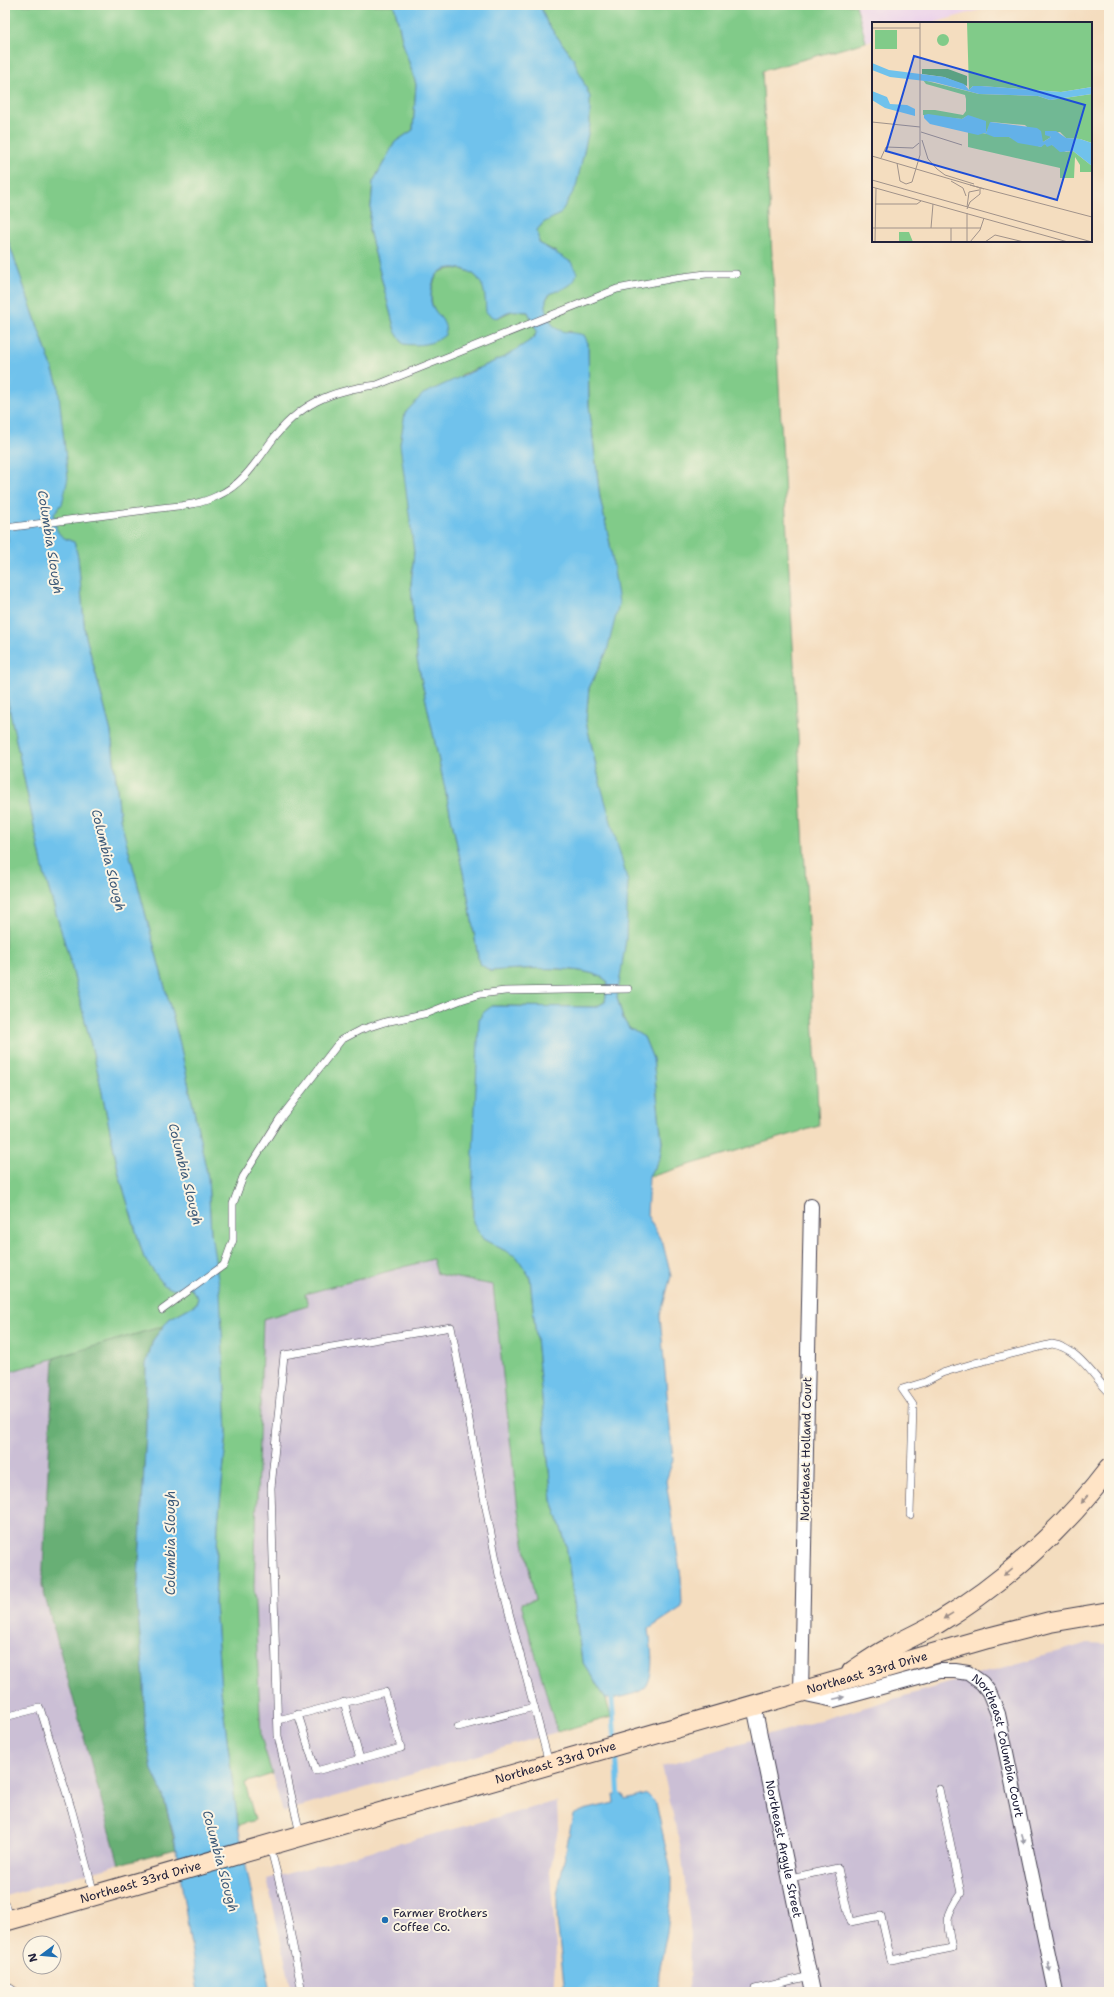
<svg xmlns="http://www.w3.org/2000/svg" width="1114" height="1997" font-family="'Shantell Sans',sans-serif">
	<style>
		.built { fill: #ebd1eb }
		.industrial { fill: #cbbfd5 }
		.green { fill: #81cb89; stroke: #527662 }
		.forest { fill: #68af75; stroke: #456858 }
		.water { fill: #70c2ec; stroke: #497294 }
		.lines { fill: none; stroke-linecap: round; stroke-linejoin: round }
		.stream { stroke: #70c2ec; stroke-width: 5 }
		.service-casing { stroke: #423e4f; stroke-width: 8 }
		.minor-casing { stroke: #423e4f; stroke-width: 16 }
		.secondary-casing { stroke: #423e4f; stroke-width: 22 }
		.service { stroke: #fff; stroke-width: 7 }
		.minor { stroke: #fff; stroke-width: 14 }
		.secondary { stroke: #ffe4c6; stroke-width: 20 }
		.oneway { fill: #9c8d87 }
		.oneway2 { fill: #9c9ca7 }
		.poi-dot { fill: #1f6fb2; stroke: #fcf5e5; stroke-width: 1.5 }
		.labels { text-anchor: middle; stroke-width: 4; stroke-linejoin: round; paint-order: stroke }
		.street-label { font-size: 12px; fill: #22223b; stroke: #fcf5e5 }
		.poi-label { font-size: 12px; fill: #22223b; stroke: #fcf5e5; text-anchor: start }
		.water-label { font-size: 13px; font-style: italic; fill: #3d5a79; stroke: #fcf5e5 }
		.inset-road { fill: none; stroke: #a0928a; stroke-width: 1 }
		.view { fill: #1d4ed8; fill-opacity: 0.15; stroke: #1d4ed8; stroke-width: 2 }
		.inset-edge { fill: none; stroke: #22223b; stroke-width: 2 }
	</style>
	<rect width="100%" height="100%" fill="#fcf5e5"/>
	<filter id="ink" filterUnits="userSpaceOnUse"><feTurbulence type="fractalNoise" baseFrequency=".025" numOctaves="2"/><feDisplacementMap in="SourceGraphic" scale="8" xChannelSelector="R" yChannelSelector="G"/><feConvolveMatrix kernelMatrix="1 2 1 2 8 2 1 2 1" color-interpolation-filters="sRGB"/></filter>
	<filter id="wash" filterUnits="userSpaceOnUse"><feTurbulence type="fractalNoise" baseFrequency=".012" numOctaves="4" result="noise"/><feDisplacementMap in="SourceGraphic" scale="16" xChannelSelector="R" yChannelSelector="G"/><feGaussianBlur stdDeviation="0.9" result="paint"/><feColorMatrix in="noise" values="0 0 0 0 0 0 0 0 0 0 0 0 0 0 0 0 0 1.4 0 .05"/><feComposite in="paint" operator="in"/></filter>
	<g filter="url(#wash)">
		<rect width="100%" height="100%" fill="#f4ddbf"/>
		<polygon class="built" points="856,5 997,5 933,23 873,23 873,40 866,42"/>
		<g class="industrial">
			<polygon points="433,1259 438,1274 493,1285 518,1510 535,1600 521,1603 557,1732 283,1812 261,1737 254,1586 263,1319 308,1306 305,1294"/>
			<polygon points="54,1358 42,1586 119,1864 5,1896 5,1373"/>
			<polygon points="1088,1643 1109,1644 1109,1992 689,1992 690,1924 681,1850 662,1766"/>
			<polygon points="557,1801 558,1829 550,1872 556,1948 553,1992 292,1992 267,1879"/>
		</g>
		<g class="green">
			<path d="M5,5H394L404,47L416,84L413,130L395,142L373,182L369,230L395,331L442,320C434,311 429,303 432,290C433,286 434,279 437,275C440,271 445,270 450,269C474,266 488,284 486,307L497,318L512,311L528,312L537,331C530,351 480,367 461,375L414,552L411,585L417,659L467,891L479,963L490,971C514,969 591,963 608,982L605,1002L596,1007L492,1006L483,1239L517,1256L530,1277L552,1500L566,1544L582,1661L606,1699L611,1717L557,1732L521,1603L535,1600L518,1510L493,1285L437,1274L433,1259L305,1294L308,1306L263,1319L254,1586L261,1737L272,1774L245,1783L255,1820L238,1825L221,1691L215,1604L218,1524L227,1432L223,1355L211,1234L208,1178L180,1044L120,818L111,732L85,633L78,557L74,542C56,536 56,531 54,513L62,504L58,385L5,232Z"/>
			<path d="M540,5H856L866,42L762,71L819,1126L649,1177L660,1157L662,1142L653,1059L644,1037L629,1028L623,1019L617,997L618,982L599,779L586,721L589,688L607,651L610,544L600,498L589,405L588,343L570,331C568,332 563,333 561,332C552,329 542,308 546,300C549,292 557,290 564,288L556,252L539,243L537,230L543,223L573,58L547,23Z"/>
			<polygon points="5,688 44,873 71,964 98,1073 119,1174 144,1258 164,1285 189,1286 198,1298 196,1304 169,1319 164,1326 5,1373"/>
		</g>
		<polygon class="forest" points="164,1326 153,1340 146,1364 146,1431 137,1601 144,1681 145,1730 152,1770 162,1791 176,1849 119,1864 42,1586 54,1358"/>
		<g class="water">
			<path d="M394,5H540L547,23L573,58L590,97V125L576,187L560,214L543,223L537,230L539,243L571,262L577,273C576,276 575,280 573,282C560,296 539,286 548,315C555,336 566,330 584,335L588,343L589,405L600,498L610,544L619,603L607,651L589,688L586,721L599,779L628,882L626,940L617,997L623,1019L629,1028L644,1037L653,1059L662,1142L660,1157L649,1177L647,1215L663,1244L671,1276L660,1316L673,1460L666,1481L681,1577L682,1607L649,1629C651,1645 655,1671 647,1685C642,1694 616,1699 606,1699L582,1661L566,1544L552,1500L530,1277L517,1257L483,1239L473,1222V1154L479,1019L484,1012L492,1006L596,1007L605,1002L608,982C591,963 514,969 490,971L479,963L467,891L417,659L411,585L414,552L400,444L405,413L423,394L506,356L534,338L537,331L528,312C523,312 517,310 512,311C499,313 499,324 486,312C485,301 486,290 479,280C472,268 445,262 436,276C433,280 431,291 431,296C429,310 442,315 445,326C446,329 445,333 445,335C433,345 418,346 403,344L395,331L369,230L373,182L395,142L413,130L416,84L404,47Z"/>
			<path d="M5,232L58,385L68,478L62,504L54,513C56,531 56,536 74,542L78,557L85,633L111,732L120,818L180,1044L208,1178L211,1234L220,1291L227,1432L218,1524L215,1604L221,1691L238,1825L271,1992H198L174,1836L162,1791L152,1770L145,1730L144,1681L137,1601L146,1431V1364L153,1340L169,1319L196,1304L198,1298L189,1286L172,1289L164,1285L144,1258L119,1174L98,1073L71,964L44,873L5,688V545L8,542L5,515Z"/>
			<polygon points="613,1794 623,1795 625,1800 647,1794 656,1803 671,1871 671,1900 667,1932 659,1972 658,1992 565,1992 557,1920 557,1895 573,1815 584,1810 614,1803"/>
		</g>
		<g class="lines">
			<g class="stream">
				<polyline points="612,1699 615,1740"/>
				<polyline points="616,1750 619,1800"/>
			</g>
		</g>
	</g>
	<g filter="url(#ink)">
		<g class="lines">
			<defs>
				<g id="service">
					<path d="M5,528C52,522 99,516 146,510C170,506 195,507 217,496C242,485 255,464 270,443C298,404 331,390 377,385L617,289L675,278L706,274H736"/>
					<polyline points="162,1310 224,1265 233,1240 233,1204 243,1177 279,1120 341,1040 360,1030 385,1022 428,1013 461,1000 480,994 505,991 628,989"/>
					<path d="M910,1515L913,1405L902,1389L925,1382L942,1373L975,1363L1052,1344C1078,1348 1092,1375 1109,1392"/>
					<polyline points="344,1702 360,1759"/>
					<polyline points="5,1717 40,1708 72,1811 94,1894"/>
					<polyline points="278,1720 385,1692 401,1748 316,1771 298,1714"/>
					<polyline points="458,1727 534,1707"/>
					<polyline points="300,1834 278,1736 271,1488 284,1355 451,1327 499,1575 549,1763"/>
					<polyline points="270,1846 285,1905 302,1992"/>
					<path d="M790,1878L838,1868L850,1922L881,1916L891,1960L952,1948C946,1921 945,1916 961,1893L939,1789"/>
					<polyline points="5,1904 9,1919"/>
					<polyline points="6,1985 16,1992"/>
					<polyline points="755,1989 810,1976"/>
				</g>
				<g id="minor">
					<path id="s1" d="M811,1206L801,1693L834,1700L940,1671H955L968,1673L982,1683L989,1692L998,1714L1056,1992"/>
					<path id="s2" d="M754,1706L813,1992"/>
				</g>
				<g id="secondary">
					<path d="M852,1672C864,1664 875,1656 888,1649C904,1640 920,1633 936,1624C1002,1584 1063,1530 1109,1469"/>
					<path id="s3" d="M5,1921L988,1638L1050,1622L1109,1612"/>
				</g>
			</defs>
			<use href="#service" class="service-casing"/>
			<use href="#minor" class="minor-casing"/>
			<use href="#secondary" class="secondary-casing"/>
			<use href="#service" class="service"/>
			<use href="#minor" class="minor"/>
			<use href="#secondary" class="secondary"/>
		</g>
		<defs><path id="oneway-solid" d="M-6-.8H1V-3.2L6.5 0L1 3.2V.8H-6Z"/></defs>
		<g class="oneway">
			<use href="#oneway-solid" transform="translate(1085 1499) rotate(131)"/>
			<use href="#oneway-solid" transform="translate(1008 1572) rotate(141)"/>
			<use href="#oneway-solid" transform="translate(948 1616) rotate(148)"/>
		</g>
		<g class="oneway2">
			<use href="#oneway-solid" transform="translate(839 1698) rotate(-12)"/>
			<use href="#oneway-solid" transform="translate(1023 1839) rotate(78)"/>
			<use href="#oneway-solid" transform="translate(1049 1966) rotate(78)"/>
		</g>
	</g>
	<circle class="poi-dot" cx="385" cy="1920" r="4"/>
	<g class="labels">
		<g class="street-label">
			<text transform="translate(806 1449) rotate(-89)" y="4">Northeast Holland Court</text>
			<text dy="4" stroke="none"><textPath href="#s3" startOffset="897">Northeast 33rd Drive</textPath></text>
			<text dy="4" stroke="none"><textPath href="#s1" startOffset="741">Northeast Columbia Court</textPath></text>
			<text dy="4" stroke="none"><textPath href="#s3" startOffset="573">Northeast 33rd Drive</textPath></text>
			<text dy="4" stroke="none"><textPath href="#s2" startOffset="146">Northeast Argyle Street</textPath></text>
			<text dy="4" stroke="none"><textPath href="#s3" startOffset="141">Northeast 33rd Drive</textPath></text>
		</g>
		<g class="poi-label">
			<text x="393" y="1917">Farmer Brothers<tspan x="393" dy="14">Coffee Co.</tspan></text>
		</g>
		<g class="water-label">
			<text transform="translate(51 542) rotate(81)" y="5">Columbia Slough</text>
			<text transform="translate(109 860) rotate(76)" y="5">Columbia Slough</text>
			<text transform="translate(186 1174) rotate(76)" y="5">Columbia Slough</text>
			<text transform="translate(170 1543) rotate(-90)" y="5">Columbia Slough</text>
			<text transform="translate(221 1861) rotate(75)" y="5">Columbia Slough</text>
		</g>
	</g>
	<g transform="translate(872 22)">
		<rect width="220" height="220" fill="#f4ddbf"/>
		<path d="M95,0H220V65L189,70L109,64H101L97,68ZM3,8H25V27H3ZM65 18a6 6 0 1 1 12 0a6 6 0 1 1-12 0ZM51,58L107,72L166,74L178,78L220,72V121L208,117L194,116L188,110L175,112L179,115L171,120L153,103L119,100L114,111V100L95,94L90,97L51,93V88H63L91,93L94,89V77L93,73L54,62ZM96,109L137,115L169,125L171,122L180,123L194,130L201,129L220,144V150H208V143L203,135L202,156H188V146L96,125ZM27,210H37L41,220H27Z" fill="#81cb89"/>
		<path d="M50,47H76L95,54V64L72,55L50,52Z" fill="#68af75"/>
		<path d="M0,41L17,48L72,55L92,62L97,68L101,64H109L189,70L220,65V72L178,78L166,74L107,72L62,60L18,55L0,48ZM0,69L15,75L18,82L35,83L43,87V94L13,86L0,78ZM56,92L90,97L96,93L114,99V111L118,100L165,106L169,109L171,120L179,115L173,113V109H184L194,116L208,117L220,121V144L201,129L188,130L180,123L175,125L173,122L169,125L146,121L137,115H122L112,111L106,113L58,102L52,96V93Z" fill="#70c2ec"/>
		<path class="inset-road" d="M0,6H48M0,100L48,105M49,110L90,123M50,118L56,137L65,147L73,153L102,162M0,134L112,167M9,136L14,125L41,126L47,121M25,141L28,159L34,162L40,160L48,133V0M0,158L220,220M79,159L91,166L94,174M98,163L220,195M0,165L196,220M3,182H45L49,179M95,185L97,170L107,168M95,187L98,180L108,172V166M95,191V220M0,206H95M59,206L61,182M79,206V220M95,206H109M3,220L4,166M98,220L108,208L112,196M113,220L123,213L152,220"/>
		<path class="view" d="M42,34L213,83L185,178L14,129Z"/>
		<rect width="220" height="220" class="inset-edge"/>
	</g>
	<rect width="1114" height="1997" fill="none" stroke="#fcf5e5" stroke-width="20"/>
	<g transform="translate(42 1955) rotate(254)"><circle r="19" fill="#fcf5e5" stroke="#a5a1a1"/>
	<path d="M0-3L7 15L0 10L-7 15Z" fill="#1f6fb2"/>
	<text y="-6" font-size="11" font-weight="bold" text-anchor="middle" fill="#22223b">N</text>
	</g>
</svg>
